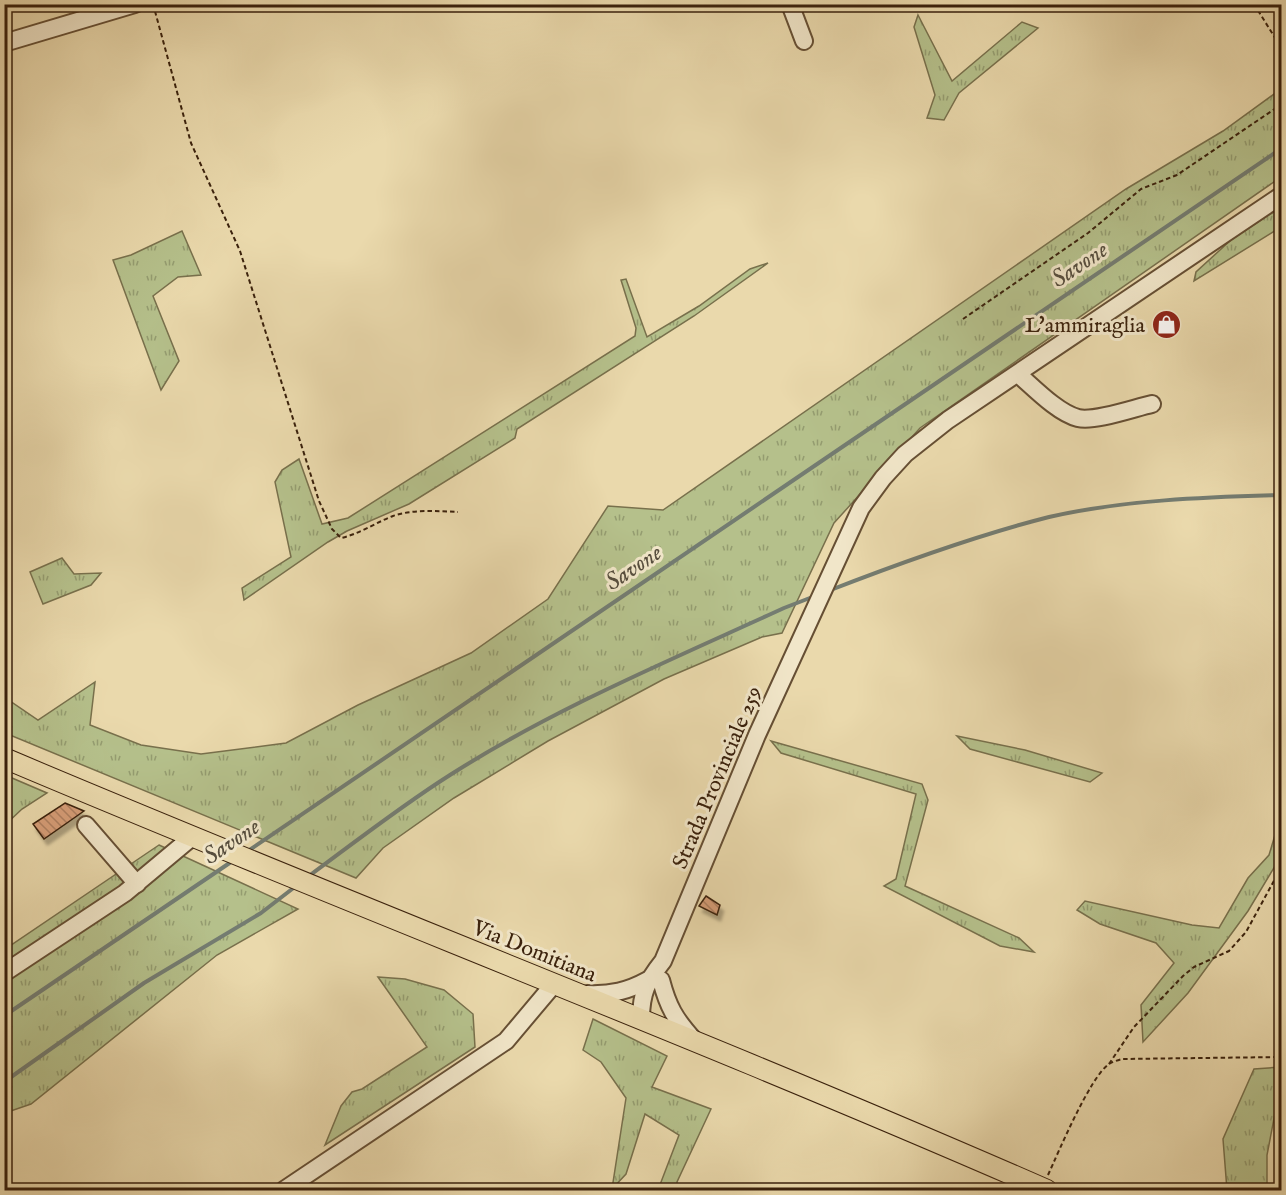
<svg xmlns="http://www.w3.org/2000/svg" width="1286" height="1195" font-family="'IM FELL English',serif">
	<style>
		.grass { fill: url(#grass-tufts); stroke: #78704c; stroke-width: 1.5 }
		.lines { fill: none; stroke-linecap: round; stroke-linejoin: round }
		.stream { stroke: #747c71; stroke-width: 4 }
		.building { fill: url(#building-back-hatch); stroke: #3a210c; stroke-width: 1.5; filter: url(#shadow) }
		.minor-casing { stroke: #664f34; stroke-width: 20 }
		.major-casing { stroke: #3a210c; stroke-width: 22 }
		.path { stroke: #3a210c; stroke-width: 2; stroke-dasharray: 4.5 3; stroke-linecap: butt }
		.minor { stroke: #f1e6c9; stroke-width: 16 }
		.major { stroke: #ead9ac; stroke-width: 20 }
		.labels { text-anchor: middle; stroke-width: 6; stroke-linejoin: round; paint-order: stroke }
		.poi-label { font-size: 22px; fill: #3a210c; stroke: #f1e6c9; text-anchor: end }
		.street-label { font-size: 22px; fill: #3a210c; stroke: #f1e6c9 }
		.water-label { font-size: 24px; font-style: italic; fill: #574e3e; stroke: #f1e6c9 }
	</style>
	<defs>
		<pattern id="grass-tufts" width="24" height="20" patternUnits="userSpaceOnUse" patternTransform="scale(1.5)"><rect width="24" height="20" fill="#b5c08b"/><path d="M3 7l-1-3M5 7V3M7 7l1-3M15 17l-1-3M17 17v-4M19 17l1-3" fill="none" stroke="#949c70"/></pattern>
		<pattern id="building-back-hatch" width="6" height="6" patternUnits="userSpaceOnUse" patternTransform="scale(1.5)"><rect width="6" height="6" fill="#d79e78"/><path d="M-1 5l2 2M0 0l6 6M5-1l2 2" fill="none" stroke="#af8061"/></pattern>
		<filter id="shadow"><feDropShadow dx="3.5" dy="6" stdDeviation="1.5" flood-color="#0004"/></filter>
	</defs>
	<rect width="100%" height="100%" fill="#ead9ac"/>
	<filter id="stains"><feTurbulence type="fractalNoise" baseFrequency=".00333" numOctaves="4"/><feColorMatrix values="0 0 0 0 .2 0 0 0 0 .09 0 0 0 0 .02 0 0 0 .5 -.17"/></filter>
	<radialGradient id="worn" r=".72"><stop offset=".6" stop-color="#630" stop-opacity="0"/><stop offset="1" stop-color="#630" stop-opacity=".3"/></radialGradient>
	<g class="grass">
		<polygon points="918,15 952,81 1022,22 1038,28 959,93 944,120 927,118 935,95 914,27"/>
		<polygon points="1281,89 1281,177 920,428 834,523 782,633 762,637 664,679 548,741 454,798 383,848 356,878 5,733 4,697 38,720 95,682 90,725 141,745 201,754 286,743 358,705 471,653 548,599 608,506 663,510 1126,189 1223,131"/>
		<polygon points="1281,207 1281,227 1194,281 1196,272 1232,239"/>
		<polygon points="182,231 201,275 178,277 153,296 179,361 161,390 113,260 131,255"/>
		<polygon points="768,263 694,316 517,429 515,438 409,504 347,531 328,542 244,600 242,588 291,557 275,482 282,470 299,459 322,524 348,518 635,336 636,328 621,280 626,279 647,337 699,306 750,269"/>
		<polygon points="62,558 74,574 101,573 91,585 43,604 30,572"/>
		<polygon points="957,736 1025,750 1102,773 1090,782 970,749"/>
		<polygon points="771,741 922,784 928,800 905,886 1019,938 1034,952 1000,946 884,886 896,879 916,794 781,753"/>
		<polygon points="5,775 47,793 22,809 5,825 5,795 7,793 5,791"/>
		<polygon points="1281,815 1281,856 1248,911 1188,993 1143,1042 1141,1005 1174,963 1156,943 1100,924 1077,910 1085,901 1192,925 1219,928 1248,878 1269,855"/>
		<polygon points="159,845 298,909 217,955 31,1104 5,1113 4,950"/>
		<polygon points="378,977 405,979 444,990 473,1014 475,1047 325,1145 341,1106 352,1092 362,1089 427,1047"/>
		<polygon points="593,1019 667,1056 652,1087 711,1109 677,1182 677,1190 658,1190 679,1135 645,1114 626,1174 612,1189 626,1098 601,1062 583,1050"/>
		<polygon points="1281,1067 1281,1082 1267,1155 1267,1190 1227,1190 1223,1139 1254,1069"/>
	</g>
	<g class="lines">
		<g class="stream">
			<path d="M828,591C900,563 974,536 1049,517C1123,500 1206,497 1282,495"/>
			<polyline points="248,851 1282,148"/>
			<path d="M309,876C355,842 401,806 450,775C555,708 671,660 784,608L815,596"/>
			<polyline points="4,1016 234,860"/>
			<polyline points="4,1082 144,983 261,913 296,886"/>
		</g>
	</g>
	<g class="building">
		<polygon points="65,803 84,811 44,839 33,824"/>
		<polygon points="706,896 720,905 717,915 699,906"/>
	</g>
	<g class="lines">
		<defs>
			<g id="minor">
				<polyline points="790,4 804,41"/>
				<polyline points="4,43 135,4"/>
				<path d="M1018,374C1034,388 1058,413 1078,418C1095,422 1134,408 1152,404"/>
				<polyline points="86,825 137,884"/>
				<polyline points="4,973 125,893 192,837"/>
				<path d="M661,980C668,1007 675,1019 694,1040"/>
				<path d="M587,994C611,995 628,991 648,980"/>
				<path d="M641,1019C641,993 647,981 663,961L757,735L861,508L883,478L905,454L948,420L1282,195"/>
				<polyline points="284,1190 506,1041 554,984"/>
			</g>
			<path id="major" d="M4,758C351,905 702,1039 1047,1190"/>
		</defs>
		<use href="#minor" class="minor-casing"/>
		<use href="#major" class="major-casing"/>
		<g class="path">
			<path d="M153,4L191,143L240,251L319,501L332,529L341,538C359,534 375,523 393,516C413,509 437,511 458,512"/>
			<polyline points="1254,4 1282,49"/>
			<polyline points="963,319 1088,233 1141,189 1177,175 1282,104"/>
			<polyline points="1109,1064 1134,1027 1183,976 1194,967 1229,951 1246,932 1282,866"/>
			<path d="M1048,1175C1059,1151 1090,1077 1109,1064C1112,1062 1118,1060 1122,1059L1282,1057"/>
		</g>
		<use href="#minor" class="minor"/>
		<use href="#major" class="major"/>
	</g>
	<defs>
		<symbol id="shop-disc" viewBox="-11 -11 22 22"><circle r="9.5" fill="#8f2418" stroke="#f1e6c9"/><path d="M-5-2.5h2.3a2.7 3.5 0 0 1 5.4 0H5L5.5 6h-11ZM-1.5-2.5h3a1.5 2.3 0 0 0-3 0Z" fill="#fff"/></symbol>
	</defs>
	<g fill-rule="evenodd">
		<use href="#shop-disc" x="1150" y="308" width="33" height="33"/>
	</g>
	<g class="labels">
		<g class="poi-label">
			<text x="1145" y="332">L'ammiraglia</text>
		</g>
		<g class="street-label">
			<text transform="translate(716 777) rotate(-67)" y="8">Strada Provinciale 259</text>
			<text transform="translate(535 950) rotate(22)" y="8">Via Domitiana</text>
		</g>
		<g class="water-label">
			<text transform="translate(1079 264) rotate(-34)" y="8">Savone</text>
			<text transform="translate(633 567) rotate(-34)" y="8">Savone</text>
			<text transform="translate(231 841) rotate(-34)" y="8">Savone</text>
		</g>
	</g>
	<rect width="1286" height="1195" fill="none" stroke="#ead9ac" stroke-width="24"/>
	<rect x="6" y="6" width="1274" height="1183" fill="none" stroke="#3a210c" stroke-width="3"/>
	<rect x="12" y="12" width="1262" height="1171" fill="none" stroke="#3a210c" stroke-width="1.5"/>
	<rect width="100%" height="100%" filter="url(#stains)"/>
	<rect width="100%" height="100%" fill="url(#worn)"/>
</svg>
